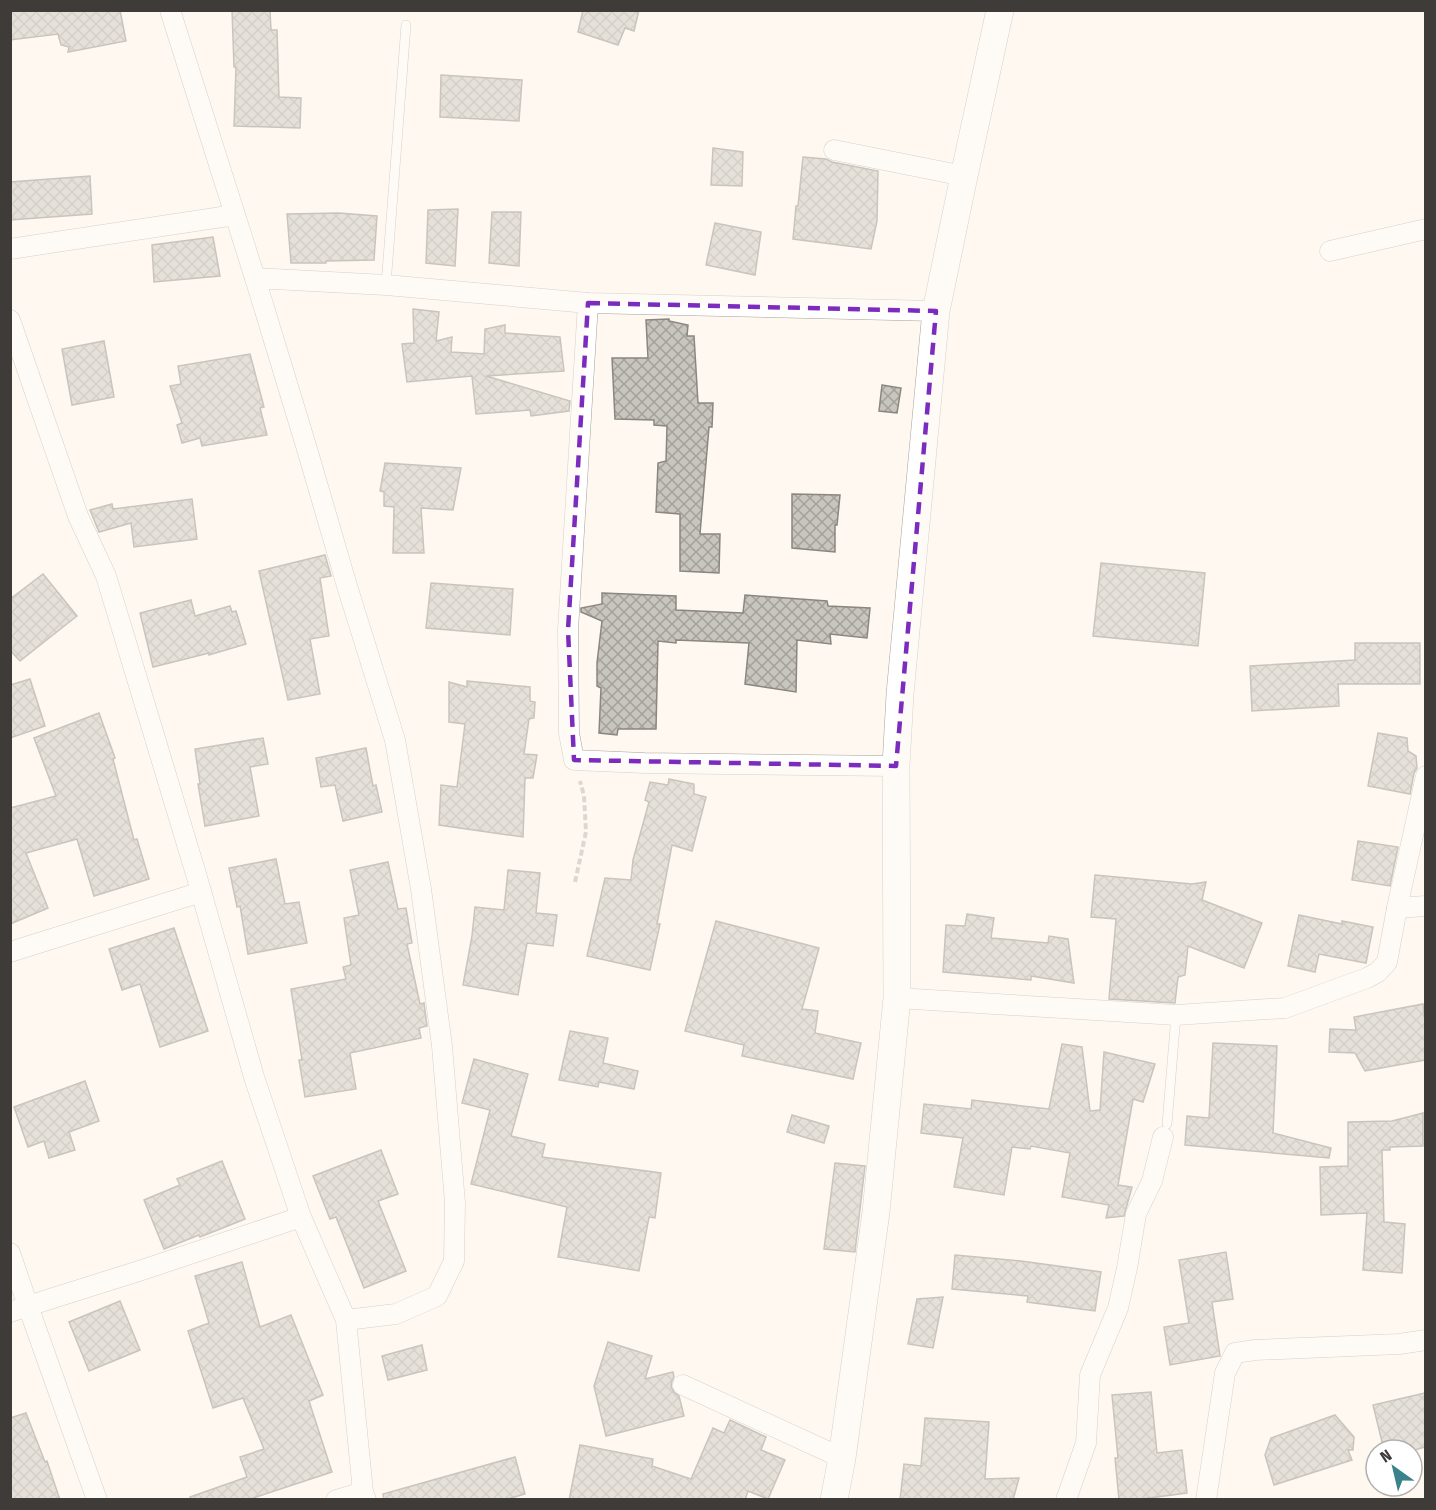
<svg xmlns="http://www.w3.org/2000/svg" width="1436" height="1510" font-family="'Fira Sans Condensed',sans-serif">
	<style>
		.building { fill: url(#building-cross-hatch); stroke: #89877f; stroke-width: 1.5 }
		.lines { fill: none; stroke-linecap: round; stroke-linejoin: round }
		.lane-casing { stroke: #a7a19a; stroke-width: 10 }
		.street-casing { stroke: #a7a19a; stroke-width: 21 }
		.secondary-casing { stroke: #a7a19a; stroke-width: 28 }
		.path { stroke: #b5b0aa; stroke-width: 4; stroke-dasharray: 6 3; stroke-linecap: butt }
		.lane { stroke: #fff; stroke-width: 9 }
		.street { stroke: #fff; stroke-width: 20 }
		.secondary { stroke: #fff; stroke-width: 27 }
		.marked { fill: none; stroke: #7b2cbf; stroke-width: 4.5; stroke-dasharray: 12 8; stroke-linejoin: round }
	</style>
	<defs>
		<pattern id="building-cross-hatch" width="8" height="8" patternUnits="userSpaceOnUse" patternTransform="scale(1.5)"><rect width="8" height="8" fill="#c7c5bc"/><path d="M0 0l8 8M0 8l8-8" fill="none" stroke="#a3a19a"/></pattern>
	</defs>
	<rect width="100%" height="100%" fill="#fef8f0"/>
	<g class="building">
		<polygon points="10,10 120,10 126,41 68,52 69,47 61,45 58,34 10,40"/>
		<polygon points="232,10 270,10 271,30 277,30 279,97 301,98 300,128 234,126 236,67 234,67"/>
		<polygon points="583,10 639,10 634,31 625,28 618,45 578,32"/>
		<polygon points="441,75 522,80 519,121 440,117"/>
		<polygon points="713,148 743,152 742,186 711,185"/>
		<polygon points="803,157 826,159 832,162 878,171 877,221 871,249 793,239 796,206 798,206"/>
		<polygon points="90,176 92,214 10,220 10,182"/>
		<polygon points="458,209 455,266 426,263 428,210"/>
		<polygon points="492,212 521,212 519,266 489,263"/>
		<polygon points="339,213 377,216 374,260 326,261 326,263 291,263 287,214"/>
		<polygon points="715,223 761,232 755,275 706,265"/>
		<polygon points="213,237 220,276 154,282 152,245"/>
		<polygon points="413,309 439,312 436,341 452,337 451,352 484,354 485,329 505,325 505,333 560,337 564,371 486,376 570,401 569,411 531,416 530,410 476,414 472,376 407,382 402,344 414,343"/>
		<polygon points="669,319 669,321 688,325 687,336 694,336 698,403 713,403 712,427 709,427 700,534 720,534 719,573 680,571 680,514 656,512 658,463 666,461 667,426 654,425 654,420 615,419 612,358 648,358 646,320"/>
		<polygon points="104,341 114,397 72,405 62,349"/>
		<polygon points="250,354 264,407 260,408 267,435 202,446 200,438 182,443 177,425 182,423 170,386 181,384 178,366"/>
		<polygon points="882,385 901,388 897,413 879,411"/>
		<polygon points="385,463 461,468 453,510 421,508 424,553 393,553 394,507 384,506 384,492 380,491"/>
		<polygon points="792,494 840,495 837,525 835,525 835,552 792,548"/>
		<polygon points="192,499 197,539 134,547 131,523 99,532 90,510 112,504 113,509"/>
		<polygon points="325,555 331,576 320,578 329,636 310,639 320,694 288,700 259,571"/>
		<polygon points="1101,563 1205,573 1198,646 1093,636"/>
		<polygon points="43,574 77,616 20,661 10,650 10,599"/>
		<polygon points="431,583 513,589 510,635 426,628"/>
		<polygon points="602,593 676,596 676,610 743,613 745,595 827,601 828,606 870,608 867,638 830,634 831,644 797,640 796,692 745,684 749,643 676,640 676,643 658,641 656,729 618,729 617,735 599,733 601,688 597,686 597,663 602,621 581,612 581,608 602,604"/>
		<polygon points="191,600 195,616 230,606 232,612 236,611 246,644 209,655 209,653 153,667 140,613"/>
		<polygon points="1355,643 1420,643 1420,684 1338,684 1339,706 1252,711 1250,666 1355,660"/>
		<polygon points="30,679 45,726 10,738 10,685"/>
		<polygon points="467,681 530,687 530,701 535,702 534,718 529,719 524,754 537,755 533,778 525,778 523,837 439,825 441,785 457,787 465,724 449,722 449,682 467,687"/>
		<polygon points="99,713 115,758 113,759 134,840 137,839 149,879 94,896 77,839 26,853 48,908 10,924 10,808 56,796 34,738"/>
		<polygon points="1378,733 1407,738 1408,751 1416,756 1417,768 1414,773 1410,794 1368,786"/>
		<polygon points="263,738 268,764 250,767 259,816 205,826 198,784 200,784 195,749"/>
		<polygon points="366,748 373,786 376,785 382,812 343,821 335,785 321,787 316,758"/>
		<polygon points="669,779 694,784 694,794 706,797 692,851 672,845 657,924 660,924 650,970 587,956 605,878 631,880 633,860 649,802 645,800 650,782 668,785"/>
		<polygon points="1358,841 1398,847 1390,886 1352,880"/>
		<polygon points="276,859 285,904 299,902 307,943 248,954 240,906 237,907 229,868"/>
		<polygon points="388,862 398,909 406,908 412,943 407,944 420,1004 424,1003 427,1026 419,1028 421,1038 350,1053 356,1089 305,1097 299,1060 302,1060 291,989 346,979 343,967 351,965 344,918 359,915 350,870"/>
		<polygon points="508,870 540,873 536,913 557,915 553,946 527,943 518,995 463,985 472,936 475,907 504,910"/>
		<polygon points="1095,875 1192,884 1206,882 1202,900 1262,923 1244,968 1188,946 1185,975 1178,977 1175,1003 1109,999 1116,919 1091,917"/>
		<polygon points="967,914 994,918 991,938 1048,943 1049,936 1068,939 1074,983 1031,976 1031,980 943,972 946,925 965,926"/>
		<polygon points="1299,915 1342,924 1342,921 1373,927 1366,963 1319,954 1315,972 1288,966"/>
		<polygon points="716,921 819,948 802,1009 818,1011 815,1033 861,1043 853,1079 742,1056 744,1045 685,1031"/>
		<polygon points="174,928 208,1031 160,1047 140,984 122,990 109,949"/>
		<polygon points="1423,1004 1425,1021 1425,1060 1365,1071 1355,1053 1329,1052 1330,1029 1356,1030 1354,1017"/>
		<polygon points="570,1031 608,1038 603,1063 638,1071 634,1089 599,1082 598,1087 559,1080"/>
		<polygon points="1213,1043 1277,1046 1273,1133 1331,1148 1329,1158 1185,1145 1187,1116 1209,1118"/>
		<polygon points="1062,1044 1082,1047 1090,1111 1100,1110 1104,1052 1155,1064 1143,1102 1133,1099 1118,1185 1132,1187 1124,1216 1106,1218 1109,1205 1062,1197 1070,1153 1031,1146 1030,1149 1012,1147 1004,1195 954,1187 963,1138 921,1133 924,1104 971,1109 972,1100 1049,1109"/>
		<polygon points="474,1059 528,1074 511,1136 545,1144 542,1157 661,1173 655,1218 649,1217 639,1271 558,1257 567,1207 471,1184 490,1110 462,1103"/>
		<polygon points="85,1081 99,1121 69,1132 75,1150 49,1158 44,1141 28,1147 14,1107"/>
		<polygon points="1423,1113 1423,1146 1390,1147 1390,1150 1382,1150 1384,1222 1405,1224 1402,1273 1363,1270 1367,1213 1321,1215 1320,1167 1348,1166 1348,1122 1392,1121"/>
		<polygon points="792,1115 829,1126 824,1143 787,1132"/>
		<polygon points="381,1150 398,1194 378,1201 406,1271 364,1288 336,1217 330,1219 313,1176"/>
		<polygon points="222,1161 245,1219 200,1237 199,1235 164,1249 144,1200 180,1185 177,1179"/>
		<polygon points="835,1163 865,1166 855,1252 824,1249"/>
		<polygon points="1226,1252 1233,1299 1212,1302 1220,1356 1170,1365 1164,1327 1189,1323 1179,1260"/>
		<polygon points="955,1255 1021,1261 1101,1272 1095,1311 1027,1302 1028,1296 952,1289"/>
		<polygon points="242,1262 260,1327 291,1315 323,1395 309,1401 332,1472 247,1500 191,1500 190,1497 247,1477 240,1457 264,1449 243,1398 213,1408 188,1331 209,1323 195,1276"/>
		<polygon points="943,1297 933,1348 908,1344 917,1299"/>
		<polygon points="120,1301 140,1350 89,1371 69,1322"/>
		<polygon points="608,1342 652,1356 645,1379 673,1372 674,1377 672,1381 671,1387 674,1392 679,1396 684,1416 606,1436 594,1386"/>
		<polygon points="422,1345 427,1370 388,1380 382,1356"/>
		<polygon points="1151,1392 1157,1453 1182,1450 1187,1493 1134,1500 1119,1500 1115,1458 1118,1458 1112,1395"/>
		<polygon points="1425,1393 1425,1447 1415,1450 1384,1450 1373,1405"/>
		<polygon points="26,1413 45,1462 47,1461 60,1500 10,1500 10,1418"/>
		<polygon points="1335,1415 1354,1437 1353,1450 1348,1450 1352,1460 1274,1485 1265,1455 1271,1438"/>
		<polygon points="925,1418 989,1422 985,1479 1019,1478 1013,1500 900,1500 904,1464 921,1466"/>
		<polygon points="730,1420 766,1437 761,1450 785,1460 768,1499 748,1491 745,1500 569,1500 580,1445 653,1459 652,1466 691,1479 713,1428 724,1433"/>
		<polygon points="515,1457 525,1494 504,1500 384,1500 383,1494"/>
	</g>
	<g class="lines">
		<defs>
			<g id="lane">
				<polyline points="386,285 406,25"/>
				<polyline points="1167,1124 1176,1015"/>
			</g>
			<g id="street">
				<polyline points="170,10 255,278"/>
				<polyline points="834,150 964,176"/>
				<polyline points="10,249 235,215"/>
				<polyline points="1330,251 1426,229"/>
				<polyline points="588,303 568,630 569,733 574,760 644,763 896,766"/>
				<polyline points="10,320 78,516 106,576 196,874 254,1077 301,1217 346,1320 363,1492 366,1500"/>
				<polyline points="1397,908 1426,776"/>
				<polyline points="10,952 201,892"/>
				<polyline points="897,998 1176,1015 1285,1008 1367,978 1378,972 1387,962 1397,908 1426,906"/>
				<polyline points="10,1253 28,1306 142,1270 301,1217"/>
				<polyline points="10,1312 28,1306 97,1500"/>
				<polyline points="346,1320 396,1314 437,1296 454,1261 455,1203 442,1046 421,889 395,740 347,586 307,449 255,278 386,285 588,303 936,311"/>
				<polyline points="683,1385 842,1458"/>
				<polyline points="336,1500 363,1492"/>
				<polyline points="1066,1500 1086,1443 1090,1375 1118,1308 1127,1268 1136,1214 1152,1181 1163,1137"/>
				<polyline points="1206,1500 1225,1373 1235,1353 1255,1350 1399,1344 1426,1340"/>
			</g>
			<polyline id="secondary" points="834,1500 842,1458 876,1212 897,998 896,766 900,694 936,311 964,176 1000,10"/>
		</defs>
		<use href="#lane" class="lane-casing"/>
		<use href="#street" class="street-casing"/>
		<use href="#secondary" class="secondary-casing"/>
		<polyline class="path" points="575,882 586,832 584,796 580,781"/>
		<use href="#lane" class="lane"/>
		<use href="#street" class="street"/>
		<use href="#secondary" class="secondary"/>
	</g>
	<path d="M0 0H1436V1510H0ZM588,303L936,311L896,766L574,760L568,630Z" fill="#fef8f0" fill-opacity=".55" fill-rule="evenodd"/>
	<path class="marked" d="M588,303L936,311L896,766L574,760L568,630Z"/>
	<rect width="1436" height="1510" fill="none" stroke="#3e3b38" stroke-width="24"/>
	<g transform="translate(1394 1468) rotate(326)"><circle r="28" fill="#ffffff" stroke="#b2b1af" stroke-width="1.5"/>
	<path d="M0-4.5L10 22L0 15L-10 22Z" fill="#3b838a"/>
	<text y="-9" font-size="16" font-weight="bold" text-anchor="middle" fill="#3e3b38">N</text>
	</g>
</svg>
